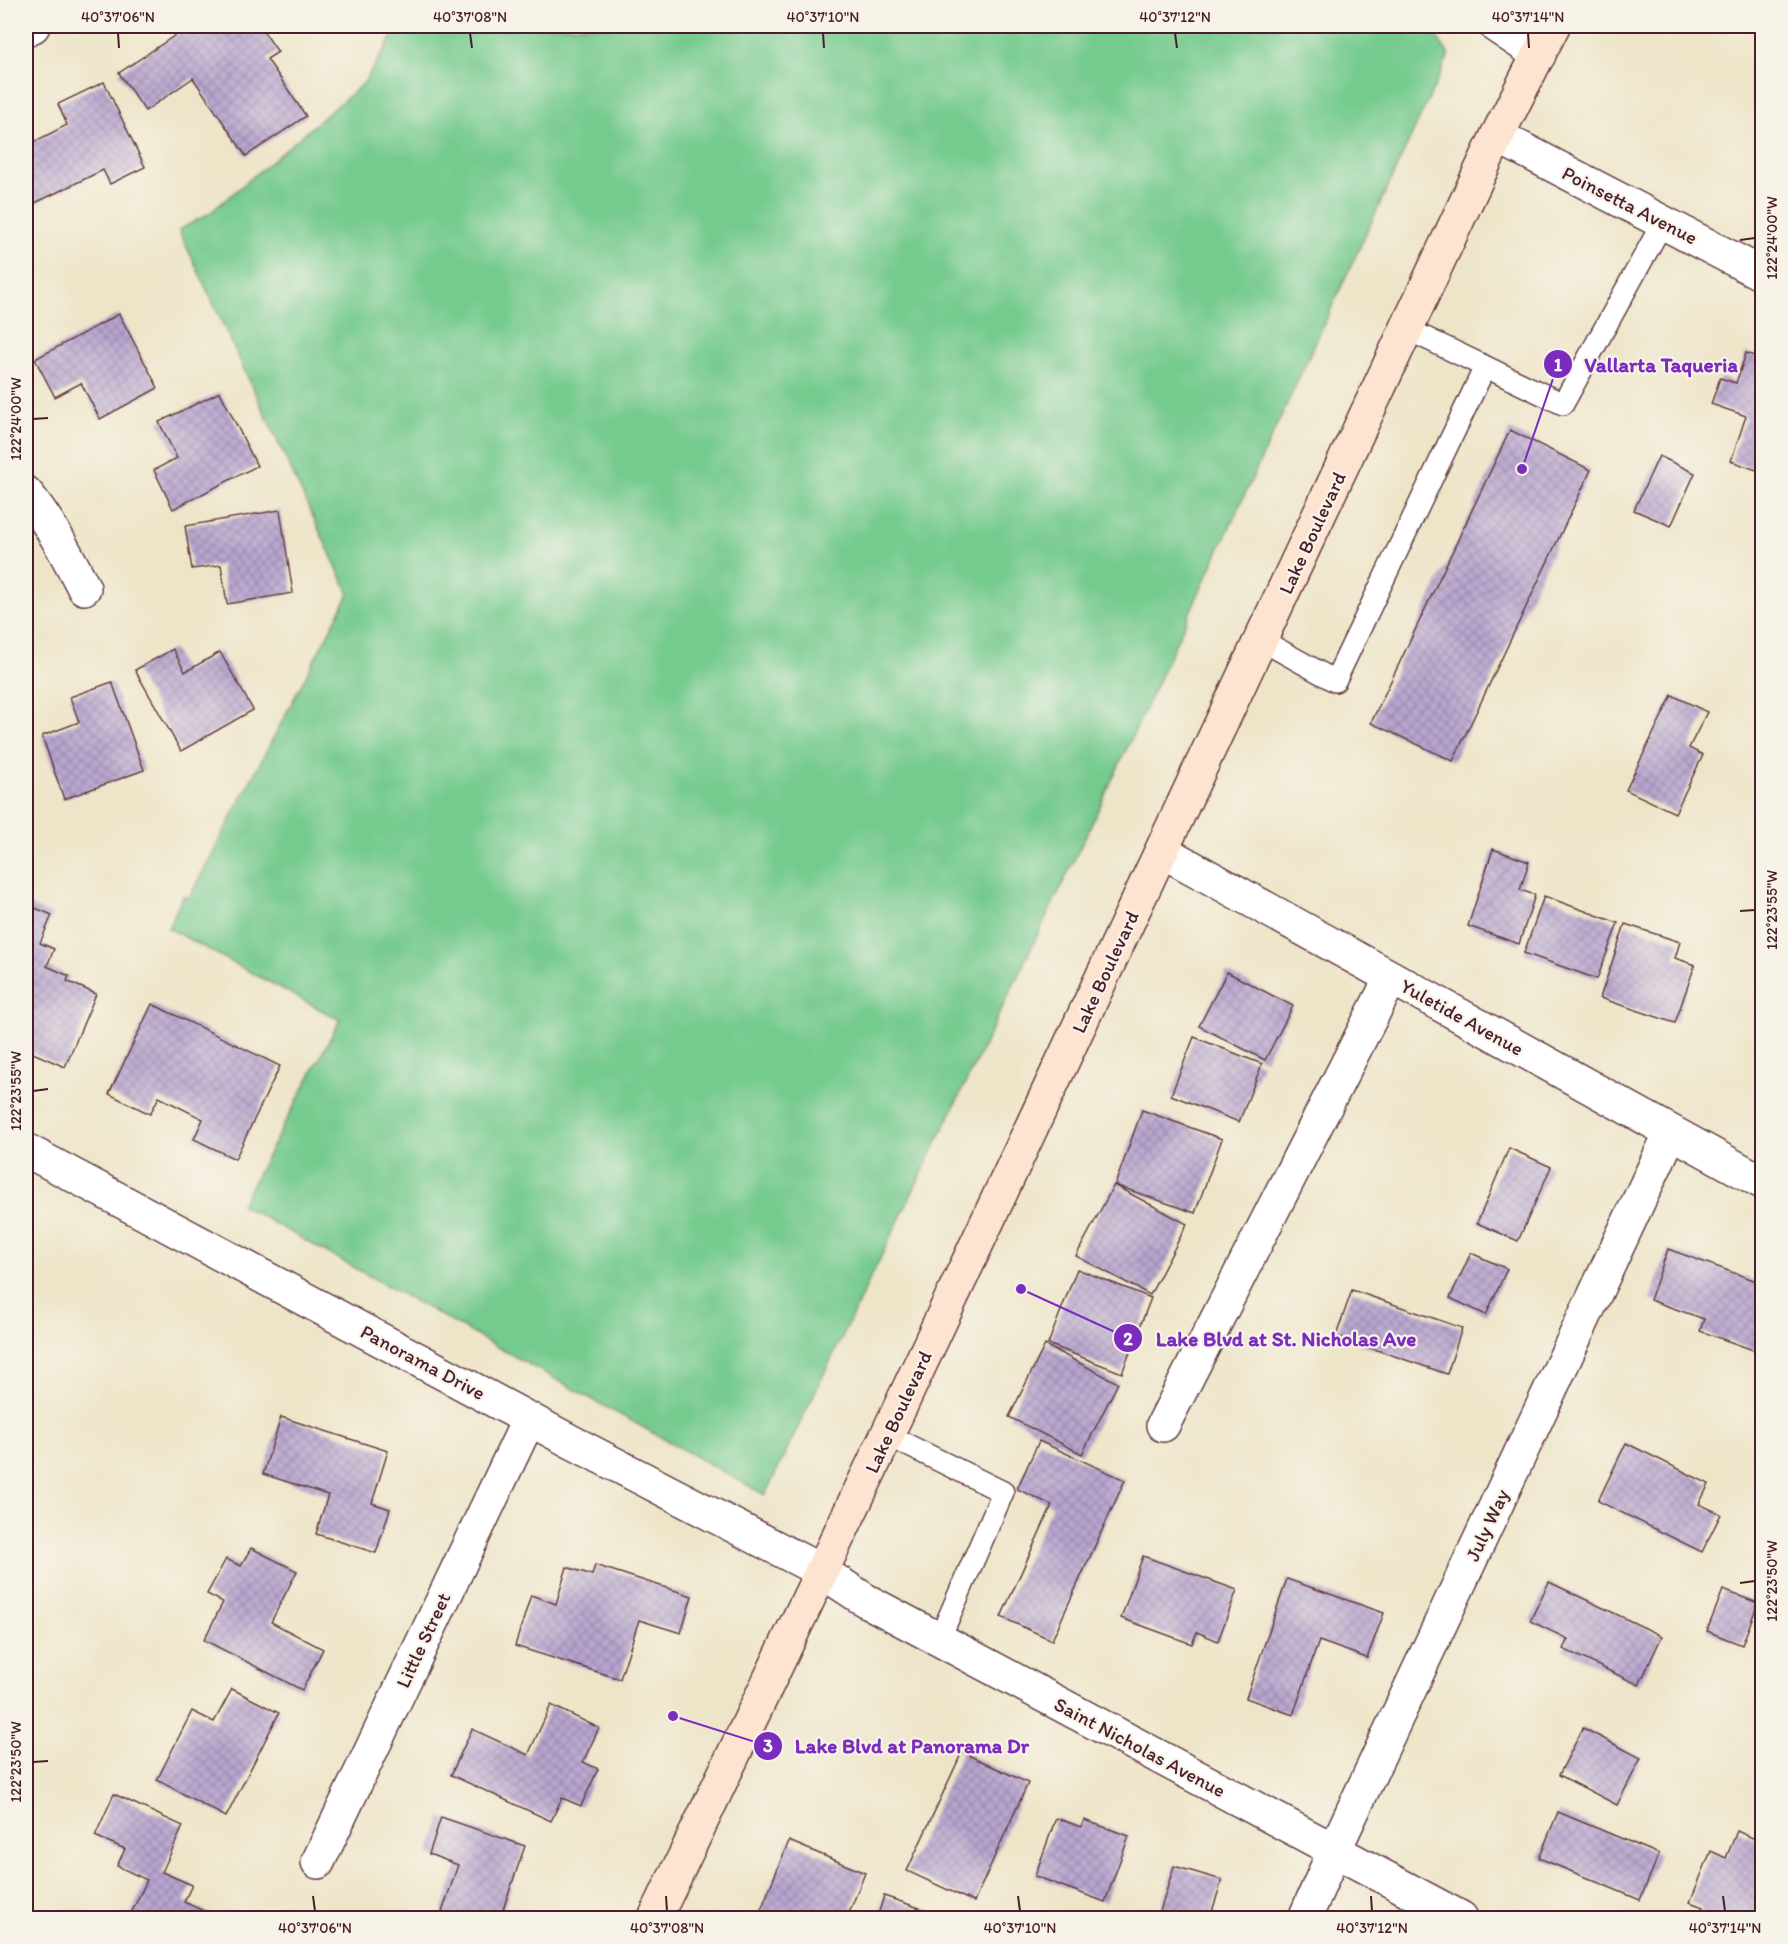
<svg xmlns="http://www.w3.org/2000/svg" width="1788" height="1944" font-family="Itim,sans-serif">
	<style>
		.green { fill: #74ca8e; stroke: #5f745c; stroke-width: 1.5 }
		.building { fill: url(#building-cross-hatch) }
		.lines { fill: none; stroke-linecap: round; stroke-linejoin: round }
		.service-casing { stroke: #633d43; stroke-width: 24 }
		.minor-casing { stroke: #633d43; stroke-width: 36 }
		.secondary-casing { stroke: #633d43; stroke-width: 36 }
		.service { stroke: #fff; stroke-width: 21 }
		.minor { stroke: #fff; stroke-width: 33 }
		.secondary { stroke: #fde4d0; stroke-width: 33 }
		.ticks { fill: none; stroke: #4a1f2b; stroke-width: 2 }
		.labels { text-anchor: middle; stroke-width: 4.5; stroke-linejoin: round; paint-order: stroke }
		.street-label { font-size: 20px; fill: #4a1f2b; stroke: #f7f3e8 }
		.leader { fill: none; stroke: #7b2cbf; stroke-width: 2 }
		.callout-dot { fill: #7b2cbf; stroke: #f7f3e8; stroke-width: 2 }
		.mark-label { font-size: 18px; text-anchor: middle; font-weight: bold; fill: #fff }
		.callout-label { font-size: 21px; text-anchor: middle; font-weight: bold; fill: #7b2cbf; stroke: #f7f3e8; stroke-width: 4.5; stroke-linejoin: round; paint-order: stroke }
		.neatline { fill: none; stroke: #4a1f2b; stroke-width: 2 }
		.ticks-label { font-size: 15px; text-anchor: middle; fill: #4a1f2b }
	</style>
	<defs>
		<pattern id="building-cross-hatch" width="8" height="8" patternUnits="userSpaceOnUse" patternTransform="scale(1.5)"><rect width="8" height="8" fill="#b8a6d0"/><path d="M0 0l8 8M0 8l8-8" fill="none" stroke="#9887a9"/></pattern>
	</defs>
	<rect width="100%" height="100%" fill="#f7f3e8"/>
	<filter id="ink" filterUnits="userSpaceOnUse"><feTurbulence type="fractalNoise" baseFrequency=".0167" numOctaves="2"/><feDisplacementMap in="SourceGraphic" scale="12" xChannelSelector="R" yChannelSelector="G"/><feConvolveMatrix kernelMatrix="1 2 1 2 8 2 1 2 1" color-interpolation-filters="sRGB"/></filter>
	<filter id="wash" filterUnits="userSpaceOnUse"><feTurbulence type="fractalNoise" baseFrequency=".008" numOctaves="4" result="noise"/><feDisplacementMap in="SourceGraphic" scale="24" xChannelSelector="R" yChannelSelector="G"/><feGaussianBlur stdDeviation="1.35" result="paint"/><feColorMatrix in="noise" values="0 0 0 0 0 0 0 0 0 0 0 0 0 0 0 0 0 1.4 0 .05"/><feComposite in="paint" operator="in"/></filter>
	<g filter="url(#wash)">
		<rect width="100%" height="100%" fill="#eee5c9"/>
		<polygon class="green" points="399,26 1423,26 1433,31 1449,55 1093,821 765,1495 241,1205 340,1020 168,928 183,896 189,898 349,594 179,230 210,213 364,83"/>
		<g id="blocks">
			<g class="building">
				<polygon points="189,26 210,26 212,29 218,26 260,26 278,52 267,59 306,116 246,156 193,78 145,111 119,73"/>
				<polygon points="104,82 145,167 110,184 103,170 33,204 26,189 26,146 67,125 58,104"/>
				<polygon points="119,314 158,388 100,419 81,383 55,397 35,359"/>
				<polygon points="1746,353 1762,358 1762,472 1731,461 1746,416 1711,404 1720,378 1736,383"/>
				<polygon points="220,392 257,466 173,509 154,470 177,458 159,422"/>
				<polygon points="1510,430 1591,470 1453,761 1371,723"/>
				<polygon points="1659,456 1695,473 1671,526 1634,510"/>
				<polygon points="280,510 293,593 227,604 221,565 192,569 185,526"/>
				<polygon points="173,649 185,672 220,652 253,710 181,751 135,670"/>
				<polygon points="112,682 144,770 64,799 42,736 79,722 70,697"/>
				<polygon points="1672,695 1707,712 1689,748 1703,755 1675,813 1626,790"/>
				<polygon points="1493,849 1529,862 1520,890 1535,895 1519,944 1468,926"/>
				<polygon points="1544,896 1618,923 1597,979 1524,953"/>
				<polygon points="26,904 52,915 40,943 54,949 47,966 69,976 67,981 96,994 65,1067 26,1050"/>
				<polygon points="1625,924 1680,942 1675,958 1695,965 1675,1023 1600,998"/>
				<polygon points="1227,972 1293,1006 1265,1060 1199,1026"/>
				<polygon points="152,1004 280,1066 235,1159 194,1139 203,1119 159,1097 150,1114 109,1094"/>
				<polygon points="1194,1037 1262,1064 1239,1122 1171,1095"/>
				<polygon points="1142,1110 1222,1139 1195,1213 1115,1185"/>
				<polygon points="1509,1148 1551,1167 1518,1241 1477,1223"/>
				<polygon points="1114,1185 1187,1224 1150,1295 1076,1256"/>
				<polygon points="1668,1249 1762,1283 1762,1334 1756,1351 1700,1331 1704,1319 1650,1300"/>
				<polygon points="1471,1253 1507,1269 1486,1315 1450,1298"/>
				<polygon points="1077,1269 1151,1298 1122,1373 1048,1344"/>
				<polygon points="1352,1290 1462,1328 1447,1374 1336,1336"/>
				<polygon points="1045,1345 1118,1383 1082,1454 1009,1417"/>
				<polygon points="281,1417 388,1451 372,1503 390,1509 376,1553 316,1534 328,1495 263,1474"/>
				<polygon points="1039,1441 1125,1480 1052,1640 1001,1617 1052,1505 1017,1489"/>
				<polygon points="1626,1443 1709,1484 1699,1504 1721,1514 1702,1552 1598,1501"/>
				<polygon points="251,1548 297,1571 271,1622 323,1649 302,1690 204,1640 223,1602 207,1594 226,1559 241,1566"/>
				<polygon points="1143,1556 1237,1590 1218,1641 1197,1632 1192,1644 1121,1618"/>
				<polygon points="595,1565 692,1596 681,1633 639,1620 620,1679 515,1646 531,1595 556,1604 567,1567 592,1575"/>
				<polygon points="1287,1579 1384,1613 1367,1658 1319,1641 1293,1715 1246,1698"/>
				<polygon points="1549,1582 1662,1636 1639,1685 1563,1649 1568,1639 1530,1621"/>
				<polygon points="1723,1590 1758,1603 1742,1645 1707,1631"/>
				<polygon points="232,1689 279,1713 226,1817 157,1780 192,1711 214,1722"/>
				<polygon points="551,1705 599,1728 583,1762 598,1769 581,1806 562,1798 551,1821 451,1775 472,1729 528,1755"/>
				<polygon points="1583,1728 1641,1758 1617,1805 1559,1775"/>
				<polygon points="962,1752 1028,1783 974,1902 907,1871"/>
				<polygon points="114,1794 183,1826 162,1872 192,1885 184,1902 219,1918 129,1918 147,1880 117,1866 125,1849 95,1836"/>
				<polygon points="1558,1812 1659,1854 1640,1900 1539,1858"/>
				<polygon points="441,1817 525,1846 500,1918 440,1918 458,1865 429,1854"/>
				<polygon points="1056,1818 1081,1827 1084,1820 1129,1836 1105,1902 1035,1876"/>
				<polygon points="1737,1831 1762,1842 1762,1918 1699,1918 1703,1907 1690,1902 1711,1851 1726,1858"/>
				<polygon points="789,1841 865,1873 847,1918 777,1918 760,1912"/>
				<polygon points="1174,1866 1222,1880 1210,1918 1158,1918"/>
				<polygon points="884,1896 949,1918 877,1918"/>
			</g>
		</g>
	</g>
	<g filter="url(#ink)">
		<use href="#blocks" fill-opacity="0" stroke="#633d43" stroke-width="1.5"/>
		<g class="lines">
			<defs>
				<g id="service">
					<polyline points="1407,329 1563,404 1663,222"/>
					<polyline points="1261,640 1335,681 1485,367"/>
					<polyline points="887,1435 1003,1492 939,1640"/>
				</g>
				<g id="minor">
					<polyline points="1496,26 1539,55"/>
					<polyline points="26,30 33,26"/>
					<polyline points="1497,136 1762,274"/>
					<path d="M26,493C50,522 67,555 84,588"/>
					<polyline points="1162,851 1762,1182"/>
					<polyline points="26,1150 570,1441 821,1571 865,1600 1461,1918"/>
					<polyline points="1163,1425 1391,978"/>
					<polyline points="318,1862 529,1419"/>
					<polyline points="1305,1918 1334,1851 1671,1132"/>
				</g>
				<polyline id="secondary" points="655,1918 887,1435 1497,136 1553,26"/>
			</defs>
			<use href="#service" class="service-casing"/>
			<use href="#minor" class="minor-casing"/>
			<use href="#secondary" class="secondary-casing"/>
			<use href="#service" class="service"/>
			<use href="#minor" class="minor"/>
			<use href="#secondary" class="secondary"/>
		</g>
	</g>
	<path class="ticks" d="M118,33L119,48M470,33L472,48M823,33L824,48M1175,33L1177,48M1528,33L1529,48M1740,240L1755,238M33,419L48,418M1740,911L1755,910M33,1091L48,1089M1740,1583L1755,1581M33,1762L48,1761M313,1896L315,1911M666,1896L667,1911M1018,1896L1020,1911M1371,1896L1372,1911M1723,1896L1725,1911"/>
	<g class="labels">
		<g class="street-label">
			<text transform="translate(1630 205) rotate(27)" y="7">Poinsetta Avenue</text>
			<text transform="translate(1312 533) rotate(-65)" y="7">Lake Boulevard</text>
			<text transform="translate(1105 972) rotate(-65)" y="7">Lake Boulevard</text>
			<text transform="translate(1462 1017) rotate(29)" y="7">Yuletide Avenue</text>
			<text transform="translate(423 1362) rotate(28)" y="7">Panorama Drive</text>
			<text transform="translate(898 1412) rotate(-65)" y="7">Lake Boulevard</text>
			<text transform="translate(1487 1525) rotate(-65)" y="7">July Way</text>
			<text transform="translate(423 1640) rotate(-65)" y="7">Little Street</text>
			<text transform="translate(1140 1747) rotate(28)" y="7">Saint Nicholas Avenue</text>
		</g>
	</g>
	<path class="leader" d="M1522 469L1558 364M1021 1289L1128 1338M673 1716L768 1746"/>
	<g class="callout-dot">
		<circle cx="1522" cy="469" r="6"/>
		<circle cx="1021" cy="1289" r="6"/>
		<circle cx="673" cy="1716" r="6"/>
		<circle cx="1558" cy="364" r="15"/>
		<circle cx="1128" cy="1338" r="15"/>
		<circle cx="768" cy="1746" r="15"/>
	</g>
	<g class="mark-label">
		<text x="1558" y="371">1</text>
		<text x="1128" y="1345">2</text>
		<text x="768" y="1752">3</text>
	</g>
	<g class="callout-label">
		<text x="1661" y="372">Vallarta Taqueria</text>
		<text x="1286" y="1346">Lake Blvd at St. Nicholas Ave</text>
		<text x="912" y="1753">Lake Blvd at Panorama Dr</text>
	</g>
	<rect width="1788" height="1944" fill="none" stroke="#f7f3e8" stroke-width="66"/>
	<rect x="33" y="33" width="1722" height="1878" class="neatline"/>
	<g class="ticks-label">
		<text x="118" y="22">40°37'06"N</text>
		<text x="470" y="22">40°37'08"N</text>
		<text x="823" y="22">40°37'10"N</text>
		<text x="1175" y="22">40°37'12"N</text>
		<text x="1528" y="22">40°37'14"N</text>
		<text transform="translate(1772 238) rotate(-90)" y="5">122°24'00"W</text>
		<text transform="translate(16 419) rotate(-90)" y="5">122°24'00"W</text>
		<text transform="translate(1772 910) rotate(-90)" y="5">122°23'55"W</text>
		<text transform="translate(16 1091) rotate(-90)" y="5">122°23'55"W</text>
		<text transform="translate(1772 1581) rotate(-90)" y="5">122°23'50"W</text>
		<text transform="translate(16 1762) rotate(-90)" y="5">122°23'50"W</text>
		<text x="315" y="1933">40°37'06"N</text>
		<text x="667" y="1933">40°37'08"N</text>
		<text x="1020" y="1933">40°37'10"N</text>
		<text x="1372" y="1933">40°37'12"N</text>
		<text x="1725" y="1933">40°37'14"N</text>
	</g>
</svg>
